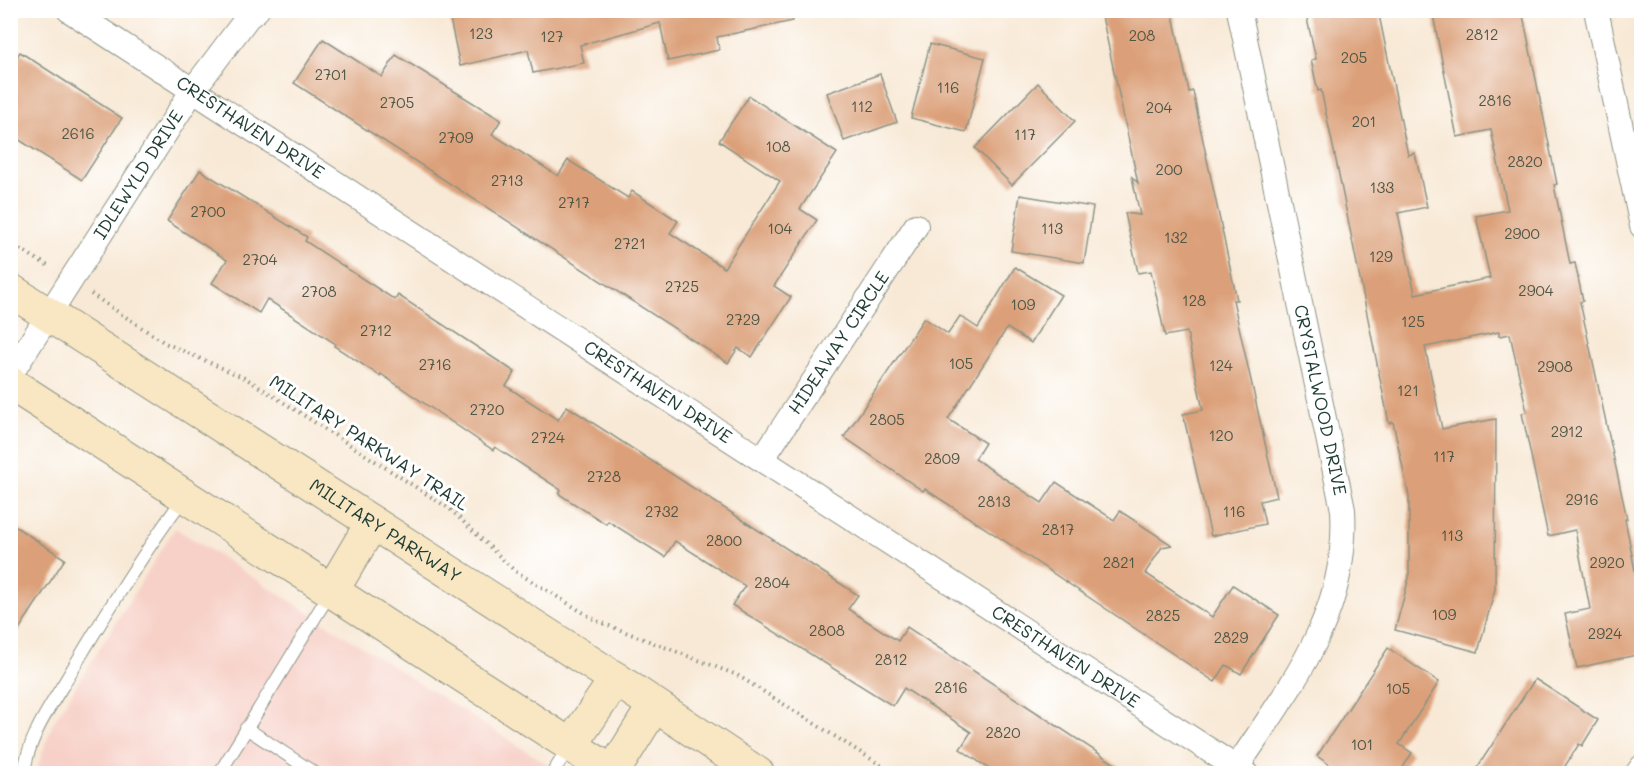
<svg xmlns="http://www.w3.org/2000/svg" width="1652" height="784" font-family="Mali,sans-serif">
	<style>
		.built { fill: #f7d1c8 }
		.building { fill: #dba079 }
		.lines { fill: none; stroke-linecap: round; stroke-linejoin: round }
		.lane-casing { stroke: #8c9385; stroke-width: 14 }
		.street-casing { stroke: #8c9385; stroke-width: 26 }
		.secondary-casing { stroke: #8c9385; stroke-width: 35 }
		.path { stroke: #8c9385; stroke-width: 4; stroke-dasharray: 1.5 4.5; stroke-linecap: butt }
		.lane { stroke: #fff; stroke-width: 12 }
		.street { stroke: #fff; stroke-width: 24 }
		.secondary { stroke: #f9e7c3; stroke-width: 33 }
		.labels { text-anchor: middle; stroke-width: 6; stroke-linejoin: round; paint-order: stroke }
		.number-label { font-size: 15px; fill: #4e5645 }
		.street-label { font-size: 18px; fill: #1f3d34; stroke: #fff }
	</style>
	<rect width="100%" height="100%" fill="#fff"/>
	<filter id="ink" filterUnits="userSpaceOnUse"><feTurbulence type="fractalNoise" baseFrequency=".0167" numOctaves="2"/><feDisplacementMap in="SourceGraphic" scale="12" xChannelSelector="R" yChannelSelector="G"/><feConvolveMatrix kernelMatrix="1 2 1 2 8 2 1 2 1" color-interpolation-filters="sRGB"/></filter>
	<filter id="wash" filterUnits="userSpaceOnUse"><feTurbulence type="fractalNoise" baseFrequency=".008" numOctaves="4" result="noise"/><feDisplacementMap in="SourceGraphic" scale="24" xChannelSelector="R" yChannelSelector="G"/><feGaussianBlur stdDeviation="1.35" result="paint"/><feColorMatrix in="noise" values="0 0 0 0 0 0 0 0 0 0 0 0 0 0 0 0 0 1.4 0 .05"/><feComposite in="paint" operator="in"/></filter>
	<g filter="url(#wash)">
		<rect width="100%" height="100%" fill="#f8e9d6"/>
		<polygon class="built" points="175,528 561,773 35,774 53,723"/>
		<g id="blocks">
			<g class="building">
				<polygon points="466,10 792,10 793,21 717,37 719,50 668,61 660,23 580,45 584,63 533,73 528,50 460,66 449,14"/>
				<polygon points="1128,10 1172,10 1189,92 1193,91 1199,122 1237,300 1233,300 1277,497 1260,501 1265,524 1211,536 1183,414 1203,410 1187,332 1165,336 1151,271 1138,273 1125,213 1140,215 1132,177 1138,183 1102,16"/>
				<polygon points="1305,10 1378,10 1408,155 1415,153 1427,207 1398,213 1415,294 1490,278 1476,216 1508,210 1491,130 1457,137 1432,10 1522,10 1557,184 1554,185 1570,264 1575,263 1583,301 1580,302 1627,519 1625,519 1641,602 1641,654 1577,668 1565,614 1590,609 1575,530 1548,536 1522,413 1527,412 1510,334 1499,336 1499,332 1425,347 1442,429 1496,419 1495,589 1478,652 1395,630 1409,578 1409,496 1393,422 1389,423 1338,170 1321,90 1318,91 1311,60 1316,59"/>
				<polygon points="323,39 382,77 396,55 501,120 492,134 558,176 568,160 628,198 632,191 678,221 670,233 724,268 780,181 719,141 749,96 837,153 800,209 817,220 774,286 791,297 752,357 738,348 728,363 294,83"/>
				<polygon points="930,44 985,58 966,132 911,118"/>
				<polygon points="20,52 122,118 82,180 10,134 10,66"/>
				<polygon points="880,74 897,122 844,141 827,93"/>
				<polygon points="1038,83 1075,121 1012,185 975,148"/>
				<polygon points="200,170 307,237 305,241 395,300 398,295 515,372 506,386 558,420 567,406 858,595 848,609 898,641 907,627 1130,774 997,774 960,749 971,732 904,688 893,706 732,605 745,586 675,541 665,557 608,521 606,524 559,494 561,490 495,447 493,450 381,374 380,376 334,346 336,344 267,299 259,313 212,283 227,260 167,221"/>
				<polygon points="1020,195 1093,207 1084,263 1011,251"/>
				<polygon points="1015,267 1061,295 1031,343 1007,328 948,419 985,443 975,459 1042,503 1056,482 1114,520 1120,511 1172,545 1162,547 1145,573 1212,617 1233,585 1279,615 1241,674 1226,665 1215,682 1014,547 925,489 923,491 844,437 924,318 948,334 960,316 978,328"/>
				<polygon points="10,523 65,559 10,643"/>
				<polygon points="1388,648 1439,682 1399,744 1412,753 1399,774 1343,774 1317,756"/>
				<polygon points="1535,679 1598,720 1582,746 1579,744 1560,774 1473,774"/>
			</g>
		</g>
	</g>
	<g filter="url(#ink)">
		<use href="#blocks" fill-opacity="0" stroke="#8c9385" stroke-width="1.5"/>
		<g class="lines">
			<defs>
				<g id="lane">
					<polyline points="246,728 316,774"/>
					<path d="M24,774C28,735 53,703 72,670C107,611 144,552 185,496"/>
					<polyline points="219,774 330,593"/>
					<polyline points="552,774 570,746"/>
				</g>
				<g id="street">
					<path id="s1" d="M69,10L1246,774"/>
					<polyline points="1596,10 1642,226"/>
					<path id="s2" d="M10,375L193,90L248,17L257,10"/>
					<path id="s3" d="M763,458L916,226"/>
					<path d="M1237,767C1291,685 1349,614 1343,510L1239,10"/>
					<polyline points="1637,774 1642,767"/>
				</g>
				<g id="secondary">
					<path id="s4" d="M10,290L616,679L758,774"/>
					<polyline points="10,383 615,774"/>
					<polyline points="333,589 372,523"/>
					<polyline points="571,745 616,679"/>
					<polyline points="613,772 654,706"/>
				</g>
			</defs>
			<use href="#lane" class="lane-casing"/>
			<use href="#street" class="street-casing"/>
			<use href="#secondary" class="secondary-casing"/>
			<g class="path">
				<polyline points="10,243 50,267"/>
				<polyline points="91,294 165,343 247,379 450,509 515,571 597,621 737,675 895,774"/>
			</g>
			<use href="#lane" class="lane"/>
			<use href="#street" class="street"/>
			<use href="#secondary" class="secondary"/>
		</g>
	</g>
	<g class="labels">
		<g class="number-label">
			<text x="481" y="39">123</text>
			<text x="1482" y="40">2812</text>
			<text x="1142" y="41">208</text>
			<text x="552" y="42">127</text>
			<text x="1354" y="63">205</text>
			<text x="331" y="80">2701</text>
			<text x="948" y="93">116</text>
			<text x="1495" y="106">2816</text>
			<text x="397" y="108">2705</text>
			<text x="862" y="112">112</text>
			<text x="1159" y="113">204</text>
			<text x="1364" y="127">201</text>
			<text x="78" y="139">2616</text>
			<text x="1025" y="140">117</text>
			<text x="456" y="143">2709</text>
			<text x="778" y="152">108</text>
			<text x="1525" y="167">2820</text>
			<text x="1169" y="175">200</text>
			<text x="507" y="186">2713</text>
			<text x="1382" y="193">133</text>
			<text x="574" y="208">2717</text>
			<text x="208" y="217">2700</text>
			<text x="780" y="234">104</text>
			<text x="1052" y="234">113</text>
			<text x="1522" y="239">2900</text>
			<text x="1176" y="243">132</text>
			<text x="630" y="249">2721</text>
			<text x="1381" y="262">129</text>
			<text x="260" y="265">2704</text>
			<text x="682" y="292">2725</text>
			<text x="1536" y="296">2904</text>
			<text x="319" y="297">2708</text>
			<text x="1194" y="306">128</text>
			<text x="1023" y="310">109</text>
			<text x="743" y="325">2729</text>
			<text x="1413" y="327">125</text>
			<text x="376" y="336">2712</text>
			<text x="961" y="369">105</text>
			<text x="435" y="370">2716</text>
			<text x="1221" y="371">124</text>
			<text x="1555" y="372">2908</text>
			<text x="1408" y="396">121</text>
			<text x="487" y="415">2720</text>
			<text x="887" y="425">2805</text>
			<text x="1567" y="437">2912</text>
			<text x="1221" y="441">120</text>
			<text x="548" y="443">2724</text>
			<text x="1444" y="462">117</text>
			<text x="942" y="464">2809</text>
			<text x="604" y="482">2728</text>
			<text x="1582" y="505">2916</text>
			<text x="994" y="507">2813</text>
			<text x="662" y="517">2732</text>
			<text x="1234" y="517">116</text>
			<text x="1058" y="535">2817</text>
			<text x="1452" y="541">113</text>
			<text x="724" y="546">2800</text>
			<text x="1119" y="568">2821</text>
			<text x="1607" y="568">2920</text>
			<text x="772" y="588">2804</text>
			<text x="1444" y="620">109</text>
			<text x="1163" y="621">2825</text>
			<text x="827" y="636">2808</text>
			<text x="1605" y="639">2924</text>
			<text x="1231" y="643">2829</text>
			<text x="891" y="665">2812</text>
			<text x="951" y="693">2816</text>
			<text x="1398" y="694">105</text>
			<text x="1003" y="738">2820</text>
			<text x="1362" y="750">101</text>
		</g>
		<g class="street-label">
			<text dy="6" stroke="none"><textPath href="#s1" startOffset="216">CRESTHAVEN DRIVE</textPath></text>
			<text dy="6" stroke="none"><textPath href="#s2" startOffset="238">IDLEWYLD DRIVE</textPath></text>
			<text dy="6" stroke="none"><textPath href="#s3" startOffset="138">HIDEAWAY CIRCLE</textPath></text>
			<text dy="6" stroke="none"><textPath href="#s1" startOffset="702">CRESTHAVEN DRIVE</textPath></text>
			<text transform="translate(1320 400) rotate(78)" y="6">CRYSTALWOOD DRIVE</text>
			<text transform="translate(369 443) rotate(33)" y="6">MILITARY PARKWAY TRAIL</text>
			<text dy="6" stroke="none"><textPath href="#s4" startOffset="446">MILITARY PARKWAY</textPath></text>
			<text dy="6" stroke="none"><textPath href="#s1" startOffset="1188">CRESTHAVEN DRIVE</textPath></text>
		</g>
	</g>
	<rect width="1652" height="784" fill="none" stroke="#fff" stroke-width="36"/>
</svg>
